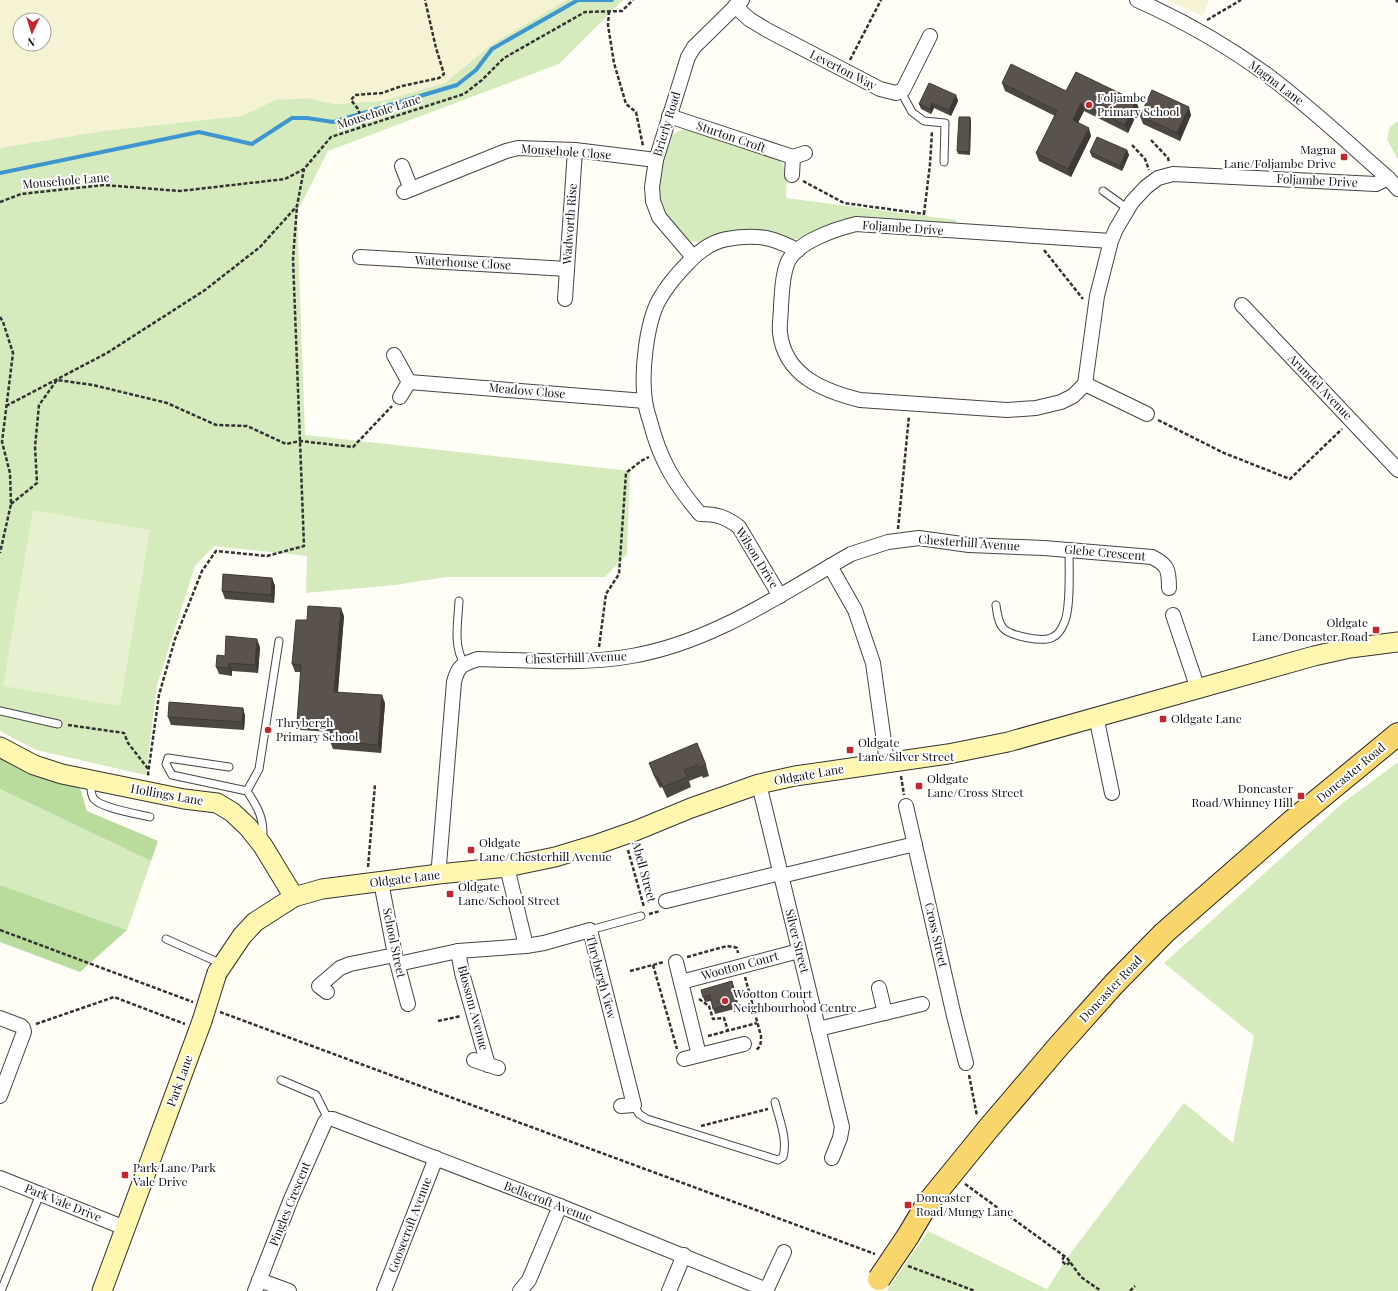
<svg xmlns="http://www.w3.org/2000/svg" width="1398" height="1291" font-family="'Playfair Display',serif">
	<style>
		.farmland { fill: #f6f3d4; fill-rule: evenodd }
		.green { fill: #d5ebbd }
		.forest { fill: #b9dc9c }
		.pitch { fill: #e6f2cf }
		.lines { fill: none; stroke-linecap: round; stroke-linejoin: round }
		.stream { stroke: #3f96cf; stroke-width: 4 }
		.lane-casing { stroke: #444; stroke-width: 9 }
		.street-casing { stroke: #444; stroke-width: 16 }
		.secondary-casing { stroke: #333; stroke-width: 21 }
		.primary-casing { stroke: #222; stroke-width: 24 }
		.path { stroke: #333; stroke-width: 2.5; stroke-dasharray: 4 2; stroke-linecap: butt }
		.lane { stroke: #fff; stroke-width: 7 }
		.street { stroke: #fff; stroke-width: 14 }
		.secondary { stroke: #fff6b0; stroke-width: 19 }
		.primary { stroke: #f9d66b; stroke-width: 22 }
		.secondary-bridge-casing { stroke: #333; stroke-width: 21; stroke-linecap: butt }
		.primary-bridge-casing { stroke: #222; stroke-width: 24; stroke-linecap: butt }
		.secondary-bridge { stroke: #fff6b0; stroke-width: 19 }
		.primary-bridge { stroke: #f9d66b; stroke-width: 22 }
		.wall { fill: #4d4742 }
		.shaded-wall { fill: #3f3936 }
		.building { fill: #5a524d; stroke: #3f3936 }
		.poi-dot { fill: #c4262e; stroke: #fff; stroke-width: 1.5 }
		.labels { text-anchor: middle; stroke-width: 4; stroke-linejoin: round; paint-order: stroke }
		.street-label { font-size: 12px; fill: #111; stroke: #fff }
		.poi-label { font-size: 12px; fill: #111; stroke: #fff; text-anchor: start }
	</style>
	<rect width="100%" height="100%" fill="#fffdf5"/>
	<g class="farmland">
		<path d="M0,0H567L492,44L445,83L382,101L334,104L307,98L275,100L242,116L103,131L0,148ZM20,20H44V44H20Z"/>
		<polygon points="1167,0 1209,0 1203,16"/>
	</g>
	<g class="green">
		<polygon points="567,0 623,0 559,64 328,151 297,212 305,435 630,471 627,554 605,577 446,577 395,585 306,593 307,556 214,546 195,566 157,685 146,775 36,750 0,731 0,148 103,131 242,116 275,100 307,98 334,104 382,101 445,83 492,44"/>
		<polygon points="1398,121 1398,160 1387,139 1390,127"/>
		<polygon points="681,130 689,130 745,149 775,158 781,161 787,174 786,198 956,220 956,225 859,219 842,219 821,227 800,238 792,240 764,231 745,230 728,232 705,241 697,242 687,240 666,216 657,197 665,147 670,136"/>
		<polygon points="1398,762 1398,1291 887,1291 928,1231 1047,1289 1067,1258 1184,1103 1233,1143 1254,1036 1164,963 1344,802"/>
		<polygon points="0,789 151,861 127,930 0,885"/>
	</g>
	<g class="forest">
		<polygon points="0,758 35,776 80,788 87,811 158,841 151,861 0,789"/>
		<polygon points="0,885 127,930 80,972 0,942"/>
	</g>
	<polygon class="pitch" points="33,510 150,530 120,706 3,686"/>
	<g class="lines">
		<polyline class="stream" points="0,173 199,132 252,144 292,118 307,118 333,122 457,85 476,70 492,49 578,0 612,0"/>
		<defs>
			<g id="lane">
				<polyline points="901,92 912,112 924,121 945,123 944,162"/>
				<polyline points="1103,191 1128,209"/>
				<path d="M459,601C458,621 453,646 464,663"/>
				<path d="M996,605C997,613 998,622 1003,628C1010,636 1044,643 1053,637C1058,635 1062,628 1064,623C1071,610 1069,566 1069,550"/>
				<polyline points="0,711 58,724"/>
				<path d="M229,767L168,758L166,764L172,775L247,791C259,809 264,819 263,840"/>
				<path d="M91,781C91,787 90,794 94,799C101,808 138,814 150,817"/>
				<polyline points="247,791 259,769 279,641"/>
				<polyline points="590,930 641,916"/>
				<polyline points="166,939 222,964"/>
				<polyline points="281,1080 316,1095 328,1119"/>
				<path d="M634,1105L639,1114L647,1119L778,1160L783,1157C788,1139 779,1119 775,1102"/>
				<polyline points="1,1291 40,1194"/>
			</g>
			<g id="street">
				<path d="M1137,0C1182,20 1226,45 1266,74C1309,106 1348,143 1388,178L1398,189"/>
				<polyline points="735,6 749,19 767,30 880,89 896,93 903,90 930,36"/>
				<polyline points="669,116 793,157"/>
				<polyline points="402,166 411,189"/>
				<polyline points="792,175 793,157 805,153"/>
				<polyline points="404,192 506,151 518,148 575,150 656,160"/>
				<path d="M1111,241L856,224C836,229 795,242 787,264C782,277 782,292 781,306C781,315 779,325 780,333C785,376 824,391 860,400L1007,410L1036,408L1061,402L1073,396L1085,384L1097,296L1111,241L1116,229L1132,202L1146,187L1158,178L1173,174L1376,184L1388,178"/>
				<polyline points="360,257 567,269"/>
				<polyline points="693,257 659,217 653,201 652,187 656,160 688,57 694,47 742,0"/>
				<polyline points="565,299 575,150"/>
				<polyline points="1242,305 1398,470"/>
				<polyline points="394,355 409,382 400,397"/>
				<polyline points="409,382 645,401"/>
				<polyline points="1085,384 1147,414"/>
				<polyline points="830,566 855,610 873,663 887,763"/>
				<path d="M780,596L739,527C726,517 717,514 700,514C674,483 660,460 650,421C648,415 646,408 645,401C641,374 646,324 659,300C667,286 676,275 687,264C698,252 710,242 727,239C739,237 754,236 766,238C777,240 788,246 798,250"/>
				<polyline points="1173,615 1198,689"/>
				<polyline points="1096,716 1112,793"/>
				<polyline points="759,784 842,1127 840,1138 832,1158"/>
				<polyline points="906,806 954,1016 966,1063"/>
				<polyline points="507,867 526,946"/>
				<path d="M439,874V865L454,682C458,666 462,664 478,659C528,660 582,665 632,656C713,642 781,594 851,554L888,542L919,538L969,545L1044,548L1152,557C1168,565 1169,570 1169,588"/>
				<polyline points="781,876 915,844"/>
				<polyline points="381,882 395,955 408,1004"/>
				<polyline points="666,901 780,873"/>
				<polyline points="458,951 462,973 488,1065"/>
				<polyline points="676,962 699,1055"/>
				<polyline points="398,964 458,951 526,946 544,943 590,930 634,1105 621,1106"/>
				<polyline points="681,982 799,951"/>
				<polyline points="879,988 885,1013"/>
				<polyline points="327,992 319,986 340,968 350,964 395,955"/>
				<polyline points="0,1018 21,1026 23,1028 24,1032 0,1096"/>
				<polyline points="818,1029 922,1004"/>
				<polyline points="684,1059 744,1044"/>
				<polyline points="474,1060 498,1068"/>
				<polyline points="0,1178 125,1228"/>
				<polyline points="259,1280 289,1291"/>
				<polyline points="255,1291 291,1199 325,1122 328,1119 333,1119 560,1206 767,1290"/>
				<polyline points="384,1291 436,1158"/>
				<polyline points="520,1291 529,1280 560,1206"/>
				<polyline points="669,1291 684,1255"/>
				<polyline points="766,1291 784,1252"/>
			</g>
			<g id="secondary">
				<polyline points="0,747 34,765 62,774 184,799 217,803 232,812 248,827 263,846 294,897"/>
				<polyline points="217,973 242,936 255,922 294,897 322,889 439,874 507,867 555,857 598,844 635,831 691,808 759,784 795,776 948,754 1008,742 1314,656 1350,648 1398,642"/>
				<polyline points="102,1291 202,1021"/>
			</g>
			<polyline id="primary" points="908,1236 927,1204 988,1129 1057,1048 1114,984 1164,933 1291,822 1398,734"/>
		</defs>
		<use href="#lane" class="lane-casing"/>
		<use href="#street" class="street-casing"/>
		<use href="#secondary" class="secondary-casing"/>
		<use href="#primary" class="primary-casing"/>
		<g class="path">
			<polyline points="1396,0 1398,2"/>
			<polyline points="609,11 608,25 614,63 626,104 636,112 643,146"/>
			<polyline points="1207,20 1241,0"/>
			<polyline points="850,60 881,0"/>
			<polyline points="364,126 358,109 351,100 355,95 382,93 402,86 439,78 444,74 436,48 425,0"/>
			<polyline points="1151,140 1168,158 1169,162"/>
			<polyline points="1132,145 1145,159 1149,170"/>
			<polyline points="803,181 844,203 925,214"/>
			<polyline points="0,202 21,194 104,185 180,191 285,179 304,169 331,137 464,94 482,80 504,58 585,12 622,11 633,0"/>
			<polyline points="924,214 930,164 932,131"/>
			<polyline points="1044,250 1083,299"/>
			<polyline points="0,317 3,322 13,353 2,442 10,473 11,504 0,553"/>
			<polyline points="6,406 107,353 205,290 260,247 297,206 304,169"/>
			<polyline points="1158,420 1224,453 1290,479 1342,429"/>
			<polyline points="11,504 37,483 35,447 39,405 57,380 93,385 167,403 216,425 247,426 286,444 300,441 353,447 392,406"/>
			<polyline points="898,529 909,416"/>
			<polyline points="599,647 606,594 619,574 626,473 641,461 649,457"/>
			<polyline points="68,725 124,733 128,743 149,770"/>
			<polyline points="149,775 148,774 159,695 175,639 202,571 216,551 267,556 304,546 293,259 297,206"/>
			<polyline points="901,776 904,795"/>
			<polyline points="628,850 644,907"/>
			<polyline points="368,867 375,784"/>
			<polyline points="649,914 660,911"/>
			<polyline points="0,930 193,1002"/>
			<polyline points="687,957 727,946 734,947 737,948 738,953"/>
			<polyline points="653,965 677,1049"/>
			<polyline points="630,971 664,962"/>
			<path d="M745,977L761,1036C761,1042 761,1047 756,1050"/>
			<polyline points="699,999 709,1006 713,1019 724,1018 728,1031"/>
			<polyline points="220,1012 875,1254"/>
			<polyline points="438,1021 461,1016"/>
			<polyline points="36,1024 114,997 185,1024"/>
			<polyline points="708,1036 757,1023"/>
			<polyline points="969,1075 977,1116"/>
			<polyline points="701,1126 768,1109"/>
			<polyline points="965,1184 1067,1258 1081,1277 1101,1291"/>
			<polyline points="1064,1256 1062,1261 1066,1265 1071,1262"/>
			<polyline points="908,1266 975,1291"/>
			<polyline points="1130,1291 1135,1286"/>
		</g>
		<use href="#lane" class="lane"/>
		<use href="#street" class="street"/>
		<use href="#secondary" class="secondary"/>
		<use href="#primary" class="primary"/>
		<defs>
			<polyline id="secondary-bridge" points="202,1021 217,973"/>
			<polyline id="primary-bridge" points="879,1279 908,1236"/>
		</defs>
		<use href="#secondary-bridge" class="secondary-bridge-casing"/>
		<use href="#primary-bridge" class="primary-bridge-casing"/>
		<use href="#secondary-bridge" class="secondary-bridge"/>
		<use href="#primary-bridge" class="primary-bridge"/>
	</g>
	<g class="wall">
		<polygon points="1002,83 1066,91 1136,101 1139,109 1128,133 1084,111 1078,123 1091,136 1071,177 1039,161 1036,153 1055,116 1005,91"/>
		<polygon points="956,95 958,101 951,116 934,108 931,114 921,109 919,104"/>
		<polygon points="1191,115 1180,141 1143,124 1140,116"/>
		<polygon points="971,120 970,155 958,154 957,151"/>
		<polygon points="1127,150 1129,155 1122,171 1092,157 1090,152"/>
		<polygon points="272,578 275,586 274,603 225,599 222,591"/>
		<polygon points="344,616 338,692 385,703 381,753 333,749 330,741 330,732 300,730 297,722 301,672 295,672 292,664 307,620"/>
		<polygon points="260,647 258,673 232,671 232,676 219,674 216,667 225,656"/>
		<polygon points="243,708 245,716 244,730 171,725 168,717"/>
		<polygon points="649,763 706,765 709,776 703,778 702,776 689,781 691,787 667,798 662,787 660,788 653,774"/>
		<polygon points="734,987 739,1008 715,1014 711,1001 705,1002 703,997"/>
	</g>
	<g class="shaded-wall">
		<polygon points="956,95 958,101 951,116 949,110"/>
		<polygon points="1136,101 1139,109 1128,133 1125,125"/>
		<polygon points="932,103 934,108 931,114 930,109"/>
		<polygon points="1081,103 1084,111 1075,128 1073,120"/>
		<polygon points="1189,107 1191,115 1180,141 1177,133"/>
		<polygon points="970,117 971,120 970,155 969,152"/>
		<polygon points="1089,128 1091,136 1071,177 1068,169"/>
		<polygon points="1127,150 1129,155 1122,171 1120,166"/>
		<polygon points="272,578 275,586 274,603 271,595"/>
		<polygon points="341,608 344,616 337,700 334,692"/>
		<polygon points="257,639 260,647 258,673 255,665"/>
		<polygon points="229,663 232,671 232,676 229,668"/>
		<polygon points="382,695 385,703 381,753 378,745"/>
		<polygon points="243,708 245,716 244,730 242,722"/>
		<polygon points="732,981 734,987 739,1008 737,1003"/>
	</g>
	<g class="building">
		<polygon points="1011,64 1066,91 1076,72 1136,101 1125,125 1081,103 1073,120 1089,128 1068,169 1036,153 1057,111 1002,83"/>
		<polygon points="929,83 956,95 949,110 932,103 930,109 919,104"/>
		<polygon points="1152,90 1189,107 1177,133 1140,116"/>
		<polygon points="959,117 970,117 969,152 957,151"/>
		<polygon points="1097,137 1127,150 1120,166 1090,152"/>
		<polygon points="223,574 272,578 271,595 222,591"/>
		<polygon points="308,606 341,608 334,692 382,695 378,745 330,741 331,724 297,722 301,665 292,664 296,620 307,620"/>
		<polygon points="226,636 257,639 255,665 229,663 229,668 216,667 217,655 225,656"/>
		<polygon points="169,702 243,708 242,722 168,717"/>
		<polygon points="697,743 706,765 699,768 698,765 684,770 688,777 663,787 658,777 656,777 649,763"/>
		<polygon points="732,981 737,1003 713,1009 710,995 703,997 701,990"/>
	</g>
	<g class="poi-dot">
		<circle cx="1089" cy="105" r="4"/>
		<rect x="1340" y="153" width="8" height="8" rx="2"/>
		<rect x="1372" y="626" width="8" height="8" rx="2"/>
		<rect x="1159" y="715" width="8" height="8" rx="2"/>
		<circle cx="268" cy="730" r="4"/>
		<rect x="846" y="746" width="8" height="8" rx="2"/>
		<rect x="915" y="782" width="8" height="8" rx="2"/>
		<rect x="1297" y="792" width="8" height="8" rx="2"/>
		<rect x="467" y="846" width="8" height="8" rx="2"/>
		<rect x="446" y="890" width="8" height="8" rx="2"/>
		<circle cx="725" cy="1001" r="4"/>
		<rect x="121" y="1171" width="8" height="8" rx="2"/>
		<rect x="904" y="1201" width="8" height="8" rx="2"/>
	</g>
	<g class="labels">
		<g class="street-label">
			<text transform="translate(843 70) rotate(27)" y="4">Leverton Way</text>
			<text transform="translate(1276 83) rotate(37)" y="4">Magna Lane</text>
			<text transform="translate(379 112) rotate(-18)" y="4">Mousehole Lane</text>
			<text transform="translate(667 124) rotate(-73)" y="4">Brierly Road</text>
			<text transform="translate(731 137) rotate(19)" y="4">Sturton Croft</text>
			<text transform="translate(566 152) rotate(4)" y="4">Mousehole Close</text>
			<text transform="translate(66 181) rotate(-5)" y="4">Mousehole Lane</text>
			<text transform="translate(1317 181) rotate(3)" y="4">Foljambe Drive</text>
			<text transform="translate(570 224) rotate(-86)" y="4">Wadworth Rise</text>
			<text transform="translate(903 228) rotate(4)" y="4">Foljambe Drive</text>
			<text transform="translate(463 263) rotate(3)" y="4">Waterhouse Close</text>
			<text transform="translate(1320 387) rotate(46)" y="4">Arundel Avenue</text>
			<text transform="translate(527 391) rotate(5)" y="4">Meadow Close</text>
			<text transform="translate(969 543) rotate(4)" y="4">Chesterhill Avenue</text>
			<text transform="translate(1105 553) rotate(5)" y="4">Glebe Crescent</text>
			<text transform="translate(757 558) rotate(58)" y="4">Wilson Drive</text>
			<text transform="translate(576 658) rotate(-2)" y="4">Chesterhill Avenue</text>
			<text transform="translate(1351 773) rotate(-40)" y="4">Doncaster Road</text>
			<text transform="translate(809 775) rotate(-10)" y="4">Oldgate Lane</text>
			<text transform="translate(167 795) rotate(10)" y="4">Hollings Lane</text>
			<text transform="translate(644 872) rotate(75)" y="4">Abell Street</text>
			<text transform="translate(405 879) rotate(-7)" y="4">Oldgate Lane</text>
			<text transform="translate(936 935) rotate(77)" y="4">Cross Street</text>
			<text transform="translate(797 941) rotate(76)" y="4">Silver Street</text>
			<text transform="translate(394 943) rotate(78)" y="4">School Street</text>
			<text transform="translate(740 966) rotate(-15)" y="4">Wootton Court</text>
			<text transform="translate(601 977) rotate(75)" y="4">Thrybergh View</text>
			<text transform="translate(1111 989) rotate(-47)" y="4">Doncaster Road</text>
			<text transform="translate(473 1008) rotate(75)" y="4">Blossom Avenue</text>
			<text transform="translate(180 1081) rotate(-70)" y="4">Park Lane</text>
			<text transform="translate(548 1202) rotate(21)" y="4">Bellscroft Avenue</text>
			<text transform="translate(63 1203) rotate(22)" y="4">Park Vale Drive</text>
			<text transform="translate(290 1204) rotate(-68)" y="4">Pingles Crescent</text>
			<text transform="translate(410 1225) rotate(-69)" y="4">Goosecroft Avenue</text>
		</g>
		<g class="poi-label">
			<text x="1097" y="102">Foljambe<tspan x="1097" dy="14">Primary School</tspan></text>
			<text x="1336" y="154" text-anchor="end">Magna<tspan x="1336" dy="14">Lane/Foljambe Drive</tspan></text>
			<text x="1368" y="627" text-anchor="end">Oldgate<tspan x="1368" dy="14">Lane/Doncaster Road</tspan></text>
			<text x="1171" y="723">Oldgate Lane</text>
			<text x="276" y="727">Thrybergh<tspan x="276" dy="14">Primary School</tspan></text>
			<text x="858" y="747">Oldgate<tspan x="858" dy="14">Lane/Silver Street</tspan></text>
			<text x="927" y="783">Oldgate<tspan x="927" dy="14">Lane/Cross Street</tspan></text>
			<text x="1293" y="793" text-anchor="end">Doncaster<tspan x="1293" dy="14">Road/Whinney Hill</tspan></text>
			<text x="479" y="847">Oldgate<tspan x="479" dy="14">Lane/Chesterhill Avenue</tspan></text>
			<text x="458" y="891">Oldgate<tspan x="458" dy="14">Lane/School Street</tspan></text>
			<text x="733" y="998">Wootton Court<tspan x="733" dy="14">Neighbourhood Centre</tspan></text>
			<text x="133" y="1172">Park Lane/Park<tspan x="133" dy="14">Vale Drive</tspan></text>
			<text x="916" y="1202">Doncaster<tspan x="916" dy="14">Road/Mungy Lane</tspan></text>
		</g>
	</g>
	<g transform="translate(32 32) rotate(184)"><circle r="19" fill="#ffffff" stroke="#a0a0a0"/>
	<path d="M0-3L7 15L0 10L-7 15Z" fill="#c4262e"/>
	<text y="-6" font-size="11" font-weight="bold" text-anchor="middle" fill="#111111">N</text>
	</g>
</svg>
